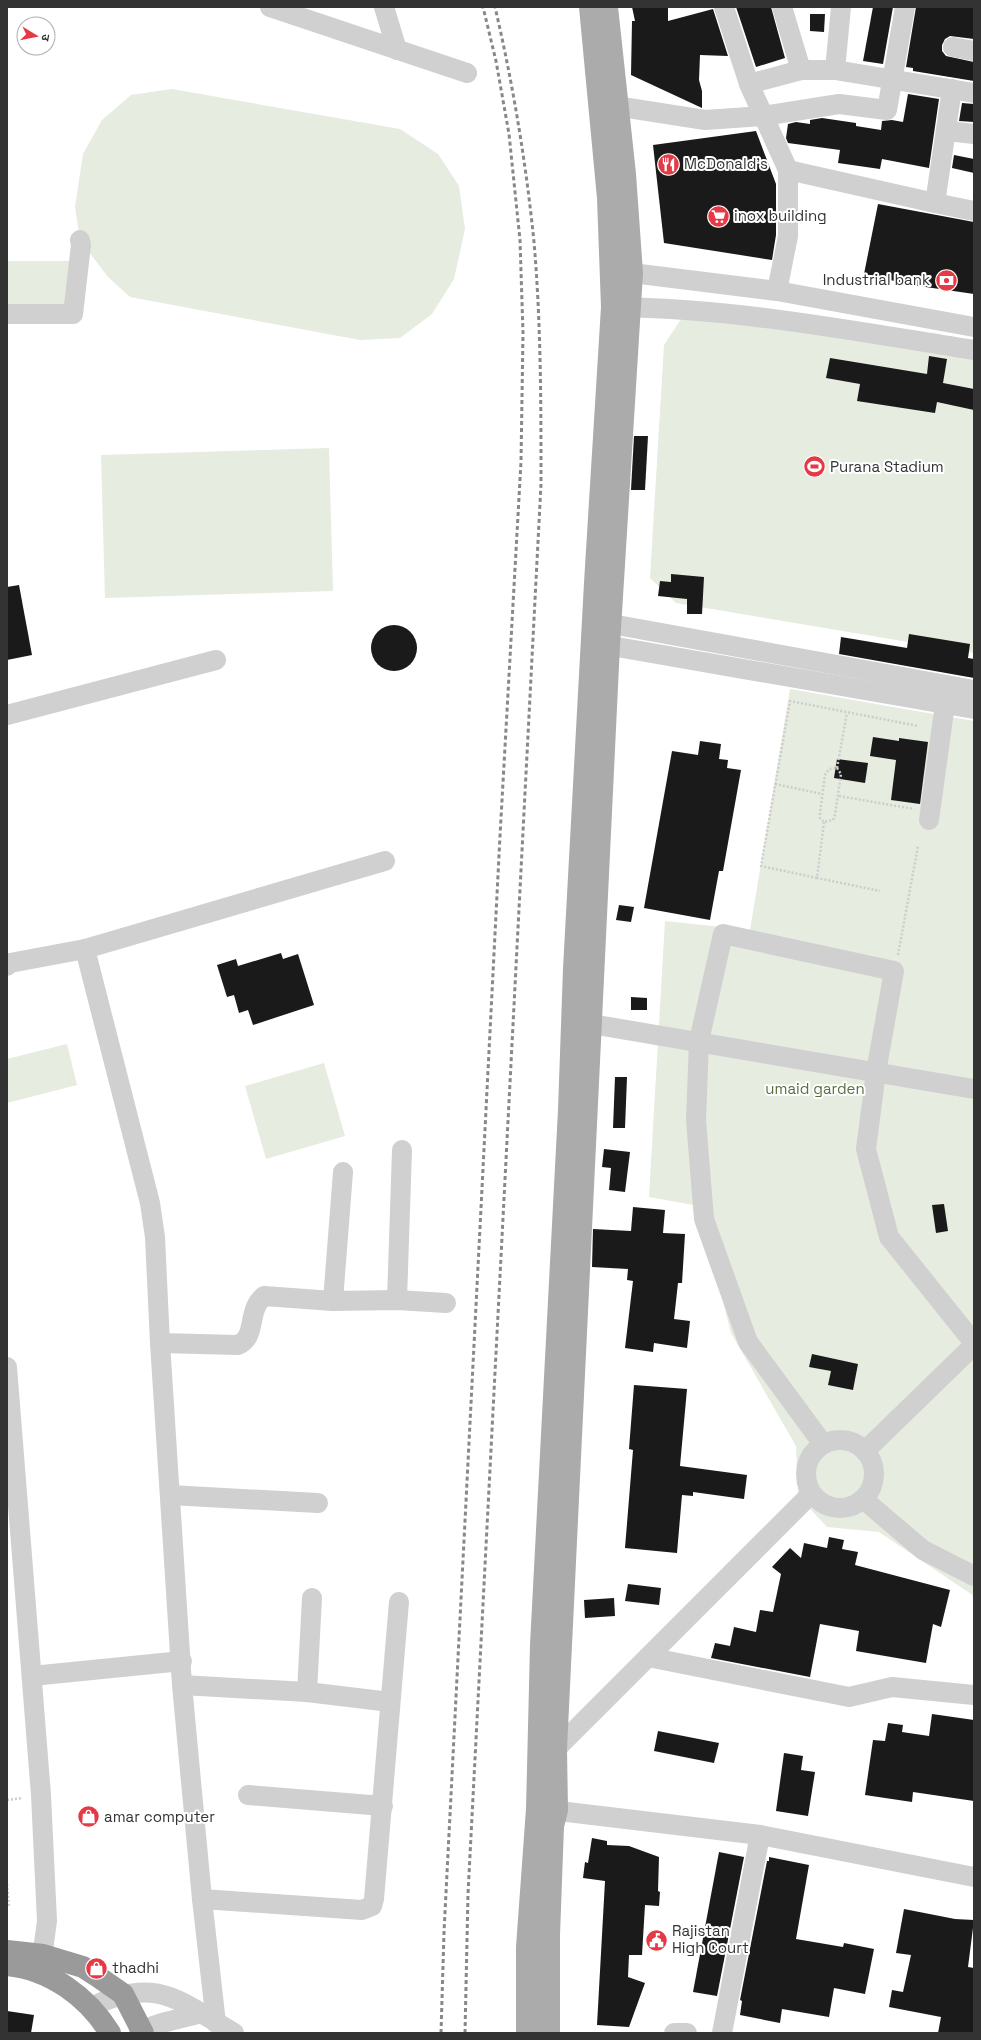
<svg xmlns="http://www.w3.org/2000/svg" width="981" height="2040" font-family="'Space Grotesk','Noto Sans Devanagari',sans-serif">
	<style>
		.green { fill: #e6ecdf }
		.building { fill: #1a1a1a }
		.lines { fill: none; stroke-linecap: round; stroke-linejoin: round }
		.path { stroke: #cdcdcd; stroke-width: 2.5; stroke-dasharray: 2 2; stroke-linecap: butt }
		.minor { stroke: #d0d0d0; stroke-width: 20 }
		.major { stroke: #ababab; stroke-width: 22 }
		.highway { stroke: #9a9a9a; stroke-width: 22 }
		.rail { stroke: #888; stroke-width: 3; stroke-dasharray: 4 3; stroke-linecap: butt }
		.labels { text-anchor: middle; stroke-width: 4; stroke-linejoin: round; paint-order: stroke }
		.poi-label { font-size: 15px; fill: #333; stroke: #fff; text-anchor: start }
		.park-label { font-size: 15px; fill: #56703f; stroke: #fff }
	</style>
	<rect width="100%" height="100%" fill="#fff"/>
	<g class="green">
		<polygon points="172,89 400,129 438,154 459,186 465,229 454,279 432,314 400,338 360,340 130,297 108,277 80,240 75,207 83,154 102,120 131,95"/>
		<rect x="7" y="261" width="64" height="45"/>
		<polygon points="685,313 974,341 974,653 676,603 650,578 664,345"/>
		<polygon points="329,448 333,591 105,598 101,455"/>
		<polygon points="790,689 974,721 974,1596 879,1532 827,1527 798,1496 796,1446 731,1333 699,1206 649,1197 665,921 750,930"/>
		<polygon points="67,1044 77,1085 7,1103 7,1059"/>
		<polygon points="324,1063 345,1136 266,1159 245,1086"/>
	</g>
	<g class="building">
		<polygon points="632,7 668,7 668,21 713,9 728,56 700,55 699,80 702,91 702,108 631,75 632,21 635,21"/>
		<polygon points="736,7 771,7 785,58 756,67"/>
		<polygon points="873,7 893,7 883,64 863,61"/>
		<polygon points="916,7 974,7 974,39 950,36 945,39 942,45 942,51 946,56 974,62 974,81 913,71 913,68 906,67"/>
		<polygon points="810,14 825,14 824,32 810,31"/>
		<polygon points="908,94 939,99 929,168 882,159 880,169 838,163 840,150 788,143 786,138 788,124 796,122 810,124 810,120 822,118 856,123 856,126 881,130 882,121 892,120 903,122"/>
		<polygon points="962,103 974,104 974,122 959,121"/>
		<polygon points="756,131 776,184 776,235 772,260 664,243 653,145"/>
		<polygon points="954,155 974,159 974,173 952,168"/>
		<polygon points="878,204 974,222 974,294 912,285 864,274"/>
		<polygon points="929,356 947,359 943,383 974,389 974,410 937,402 935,413 857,401 860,384 826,378 830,358 927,374"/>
		<polygon points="634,436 648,436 645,490 631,490"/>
		<polygon points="671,574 704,577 702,614 687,614 687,599 658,596 660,581 671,582"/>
		<polygon points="19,585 32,655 7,660 7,587"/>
		<circle cx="394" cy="648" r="23"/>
		<polygon points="909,634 970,644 968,658 974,659 974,678 839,654 841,637 907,648"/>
		<polygon points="873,737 899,741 899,738 928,742 920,804 891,800 896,760 870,756"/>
		<polygon points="700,741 721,744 719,759 728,760 727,768 741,770 723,871 719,871 710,920 644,908 672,751 698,755"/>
		<polygon points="837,759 868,763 865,783 834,778"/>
		<polygon points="619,905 634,907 631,922 616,920"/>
		<polygon points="281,953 283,959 298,954 314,1005 253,1025 248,1010 239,1013 234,995 227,997 217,965 236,959 238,966"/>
		<polygon points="631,997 647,998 647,1010 631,1010"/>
		<polygon points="615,1077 627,1077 625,1128 613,1128"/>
		<polygon points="604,1149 630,1152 625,1192 609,1190 611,1168 602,1167"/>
		<polygon points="944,1204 948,1231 936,1233 932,1205"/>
		<polygon points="633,1207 665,1210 663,1233 685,1234 682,1283 678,1283 674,1319 690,1321 687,1348 654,1343 653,1352 625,1348 633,1281 627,1280 628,1269 592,1267 593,1229 631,1231"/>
		<polygon points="812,1354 858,1364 853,1390 828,1385 831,1371 809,1367"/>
		<polygon points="634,1385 687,1389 680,1466 747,1475 744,1499 693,1492 693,1496 682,1495 677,1553 625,1548 633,1450 629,1449"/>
		<polygon points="829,1537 844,1540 842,1549 858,1552 855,1565 950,1590 941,1627 933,1624 926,1663 856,1651 859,1631 820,1624 810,1677 711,1658 715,1643 730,1646 734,1627 756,1632 760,1610 773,1612 781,1574 772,1567 790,1548 801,1558 804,1543 827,1548"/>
		<polygon points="628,1584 661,1588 659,1605 625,1601"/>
		<polygon points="614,1598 615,1616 585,1618 584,1600"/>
		<polygon points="932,1714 974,1720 974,1801 913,1792 912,1802 865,1795 873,1740 885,1741 888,1723 903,1725 902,1732 929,1736"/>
		<polygon points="658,1731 719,1743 714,1763 654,1751"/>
		<polygon points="784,1753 803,1756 801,1770 815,1772 808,1816 776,1811"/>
		<polygon points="592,1838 607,1841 607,1845 629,1846 659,1857 658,1891 660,1892 659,1906 645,1905 642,1955 629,1955 628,1977 645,1983 629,2027 597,2025 605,1881 583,1878 585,1862 588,1863"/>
		<polygon points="719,1852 744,1857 717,1996 693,1992"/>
		<polygon points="769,1857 809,1865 796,1939 843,1947 844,1943 874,1949 865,1994 834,1988 829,2017 782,2009 780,2023 740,2015 742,2001 740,2000 767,1861 769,1861"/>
		<polygon points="904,1909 955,1919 974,1920 968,1967 974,1968 974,2033 938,2033 941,2017 889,2007 892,1990 903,1992 911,1955 896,1953"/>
		<polygon points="7,2011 34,2015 31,2033 7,2033"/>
	</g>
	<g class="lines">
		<g class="path">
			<polygon points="837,768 841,774 835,815 833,820 824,822 820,818 820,813 825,775 829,769"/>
			<polyline points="837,768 847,713"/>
			<polyline points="775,784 822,794"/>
			<polyline points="839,796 914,809"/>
			<polyline points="824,822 817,878 880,891"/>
			<polyline points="817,878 761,866 790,701 918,726"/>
			<polyline points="898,955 918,846"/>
			<polyline points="7,1800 23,1798"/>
			<polyline points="7,1884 9,1907"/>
		</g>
		<g class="minor">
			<polyline points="270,7 467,73"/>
			<polyline points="384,7 397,50"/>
			<polyline points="724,7 749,84 788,170 788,236 777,291"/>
			<polyline points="782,7 801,70"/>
			<polyline points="953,47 974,51"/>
			<polyline points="835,70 841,7"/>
			<polyline points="749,84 801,70 835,70 974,93"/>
			<polyline points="952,89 935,203 974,211"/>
			<polyline points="603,104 705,120 763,116 839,104 887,110 905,7"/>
			<polyline points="947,131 974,134"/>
			<polyline points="788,170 935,203"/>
			<polyline points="616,271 777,291 974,327"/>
			<path d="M613,307C735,308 854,331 974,350"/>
			<polyline points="7,314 73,314 81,245 80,240"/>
			<polyline points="595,621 974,690"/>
			<polyline points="594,643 974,709"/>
			<polyline points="7,715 216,660"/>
			<polyline points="929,820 945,704"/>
			<polyline points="85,949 150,1203 155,1237 160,1343 182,1685 202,1899 216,2023"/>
			<polyline points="7,966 10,963 85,949 385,861"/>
			<polyline points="591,1024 974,1089"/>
			<polyline points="397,1300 402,1150"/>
			<polyline points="333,1301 343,1172"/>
			<path d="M160,1343L238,1345C255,1338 249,1316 258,1303C259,1301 262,1298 264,1296L333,1301L397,1300L446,1303"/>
			<polyline points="7,1367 41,1795 47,1921 40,1972"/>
			<circle cx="840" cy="1474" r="34"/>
			<polyline points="823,1444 748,1342 704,1219 696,1120 699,1041 723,934 894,971 876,1072 866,1149 889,1237 974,1343"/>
			<polyline points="865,1451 974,1345"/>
			<polyline points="170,1495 318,1503"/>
			<polyline points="863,1499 923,1550 974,1576"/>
			<polyline points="648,1657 849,1697 892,1687 974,1695"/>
			<polyline points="32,1676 182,1661"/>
			<polyline points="182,1685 307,1692 390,1702"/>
			<polyline points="307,1692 312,1598"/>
			<polyline points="556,1749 811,1494"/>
			<polyline points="248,1795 383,1806"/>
			<polyline points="542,1809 760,1835 974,1877"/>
			<polyline points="202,1899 362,1910 372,1906 374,1899 399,1602"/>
			<path d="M91,2007C157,1975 179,2001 234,2033"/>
			<path d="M139,2033C149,2024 188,2017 202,2013"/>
			<polyline points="674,2033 687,2033"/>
			<polyline points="722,2033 760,1835"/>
		</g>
		<g class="major">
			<polyline points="527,2033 527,1947 537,1809 541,1645 569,1110 574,969 595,583 612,307 608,198 590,7"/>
			<polyline points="549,2033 549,1935 553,1826 557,1810 556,1749 609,645 632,273 625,174 607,7"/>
		</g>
		<g class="highway">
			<polyline points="7,1951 43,1955 83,1967 97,1976 123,1994 143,2033"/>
			<path d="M7,1965C50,1969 88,1997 110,2033"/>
		</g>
		<g class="rail">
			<polyline points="441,2033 444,1932 500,836 521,462 523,333 520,240 509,134 496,61 483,7"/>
			<path d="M465,2033L468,1894L541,484C541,404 541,323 534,242C526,163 513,84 495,7"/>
		</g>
	</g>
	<defs>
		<symbol id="restaurant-disc" viewBox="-11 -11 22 22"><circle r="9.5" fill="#e63946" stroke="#fff"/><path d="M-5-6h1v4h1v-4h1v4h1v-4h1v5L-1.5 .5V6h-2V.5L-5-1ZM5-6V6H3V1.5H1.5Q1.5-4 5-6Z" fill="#fff"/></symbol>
		<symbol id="supermarket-disc" viewBox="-11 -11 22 22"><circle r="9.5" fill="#e63946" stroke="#fff"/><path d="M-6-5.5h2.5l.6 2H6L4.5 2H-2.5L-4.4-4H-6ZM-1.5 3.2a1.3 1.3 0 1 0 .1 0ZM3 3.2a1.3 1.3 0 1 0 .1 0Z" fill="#fff"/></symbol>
		<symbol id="bank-disc" viewBox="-11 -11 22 22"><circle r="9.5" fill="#e63946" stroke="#fff"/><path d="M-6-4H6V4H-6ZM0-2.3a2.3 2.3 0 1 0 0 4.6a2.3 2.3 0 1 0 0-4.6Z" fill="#fff"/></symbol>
		<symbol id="stadium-disc" viewBox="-11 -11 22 22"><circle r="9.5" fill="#e63946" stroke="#fff"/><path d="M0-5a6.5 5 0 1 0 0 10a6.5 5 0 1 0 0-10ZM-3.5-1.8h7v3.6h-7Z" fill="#fff"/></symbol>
		<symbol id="shop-disc" viewBox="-11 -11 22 22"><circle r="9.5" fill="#e63946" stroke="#fff"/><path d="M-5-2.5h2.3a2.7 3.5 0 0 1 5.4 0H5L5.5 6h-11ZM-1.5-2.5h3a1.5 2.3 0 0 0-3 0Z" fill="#fff"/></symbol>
		<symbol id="civic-disc" viewBox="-11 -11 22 22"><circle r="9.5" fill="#e63946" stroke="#fff"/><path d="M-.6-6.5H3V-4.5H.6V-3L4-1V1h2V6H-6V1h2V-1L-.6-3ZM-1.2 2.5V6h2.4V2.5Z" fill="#fff"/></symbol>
	</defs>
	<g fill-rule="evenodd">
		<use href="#restaurant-disc" x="656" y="152" width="25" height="25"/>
		<use href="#supermarket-disc" x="706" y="204" width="25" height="25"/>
		<use href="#bank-disc" x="934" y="268" width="25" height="25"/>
		<use href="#stadium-disc" x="802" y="454" width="25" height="25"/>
		<use href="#shop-disc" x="76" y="1804" width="25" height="25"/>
		<use href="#civic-disc" x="644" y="1928" width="25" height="25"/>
		<use href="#shop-disc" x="84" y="1956" width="25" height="25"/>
	</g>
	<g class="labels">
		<g class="poi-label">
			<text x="684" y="169">McDonald's</text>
			<text x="734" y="221">inox building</text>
			<text x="930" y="285" text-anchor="end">Industrial bank</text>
			<text x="830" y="472">Purana Stadium</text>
			<text x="104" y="1822">amar computer</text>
			<text x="672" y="1936">Rajistan<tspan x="672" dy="17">High Court</tspan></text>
			<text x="112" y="1973">thadhi</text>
		</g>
		<g class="park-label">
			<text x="815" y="1094">umaid garden</text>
		</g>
	</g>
	<rect width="981" height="2040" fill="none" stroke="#333333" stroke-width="16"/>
	<g transform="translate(36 36) rotate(100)"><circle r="19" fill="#ffffff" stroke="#adadad"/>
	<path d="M0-3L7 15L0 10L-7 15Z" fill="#e63946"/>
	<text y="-6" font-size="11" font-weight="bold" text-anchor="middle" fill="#333333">उ</text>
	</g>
</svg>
